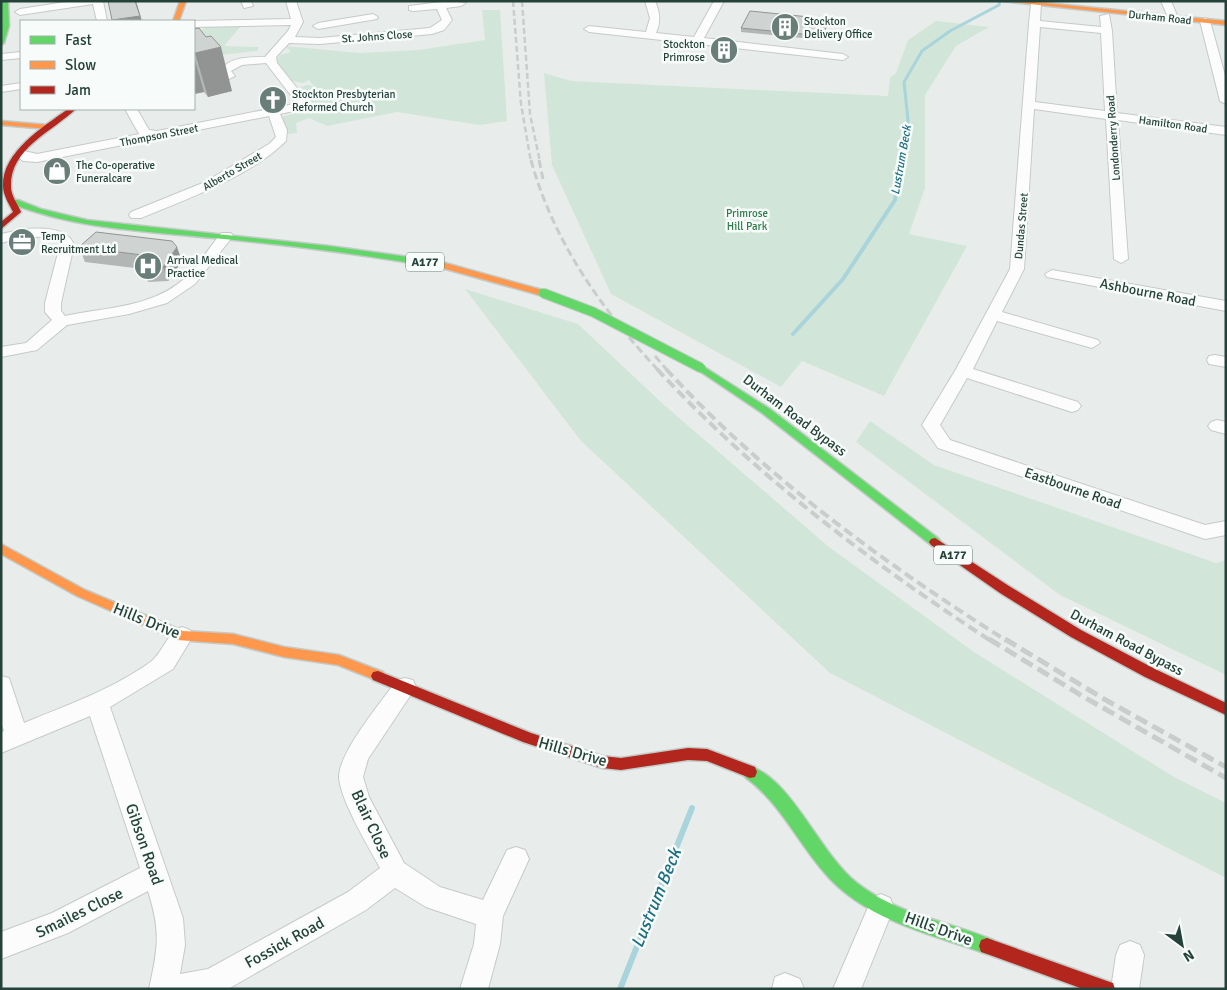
<svg xmlns="http://www.w3.org/2000/svg" width="1227" height="990" font-family="Signika,sans-serif">
	<style>
		.green { fill: #d1e6d8 }
		.lines { fill: none; stroke-linecap: round; stroke-linejoin: round }
		.stream-far2 { stroke: #a9d4db; stroke-width: 3 }
		.stream-far1 { stroke: #a9d4db; stroke-width: 4 }
		.stream { stroke: #a9d4db; stroke-width: 6 }
		.street-casing { stroke: #c5cac8; stroke-width: 2 }
		.fast-casing { stroke: #c3cbc8; stroke-width: 3 }
		.slow-casing { stroke: #c3cbc8; stroke-width: 3 }
		.jam-casing { stroke: #c3cbc8; stroke-width: 3 }
		.street { fill: #fcfcfc; fill-rule: evenodd }
		.fast { fill: #63d668; fill-rule: evenodd }
		.slow { fill: #ff974d; fill-rule: evenodd }
		.jam { fill: #b3261e; fill-rule: evenodd }
		.rail-far3 { stroke: #c9cdcc; stroke-width: 2.5; stroke-dasharray: 6 3; stroke-linecap: butt }
		.rail-far2 { stroke: #c9cdcc; stroke-width: 3; stroke-dasharray: 8 4; stroke-linecap: butt }
		.rail-far1 { stroke: #c9cdcc; stroke-width: 4; stroke-dasharray: 10 5; stroke-linecap: butt }
		.rail { stroke: #c9cdcc; stroke-width: 5; stroke-dasharray: 13 6; stroke-linecap: butt }
		.fast-bridge-casing { stroke: #c3ccc9; stroke-width: 11; stroke-linecap: butt }
		.fast-bridge { stroke: #63d668; stroke-width: 9 }
		.wall { fill: #b2b6b5 }
		.shaded-wall { fill: #919493 }
		.building { fill: #cfd4d2; stroke: #919493 }
		.labels { text-anchor: middle; stroke-width: 5; stroke-linejoin: round; paint-order: stroke }
		.far-street-label { font-size: 11px; fill: #24423a; stroke: #f7fbf9 }
		.far-poi-label { font-size: 11px; fill: #24423a; stroke: #f7fbf9; text-anchor: start }
		.far-park-label { font-size: 11px; fill: #2d7a4b; stroke: #f7fbf9 }
		.far-water-label { font-size: 12px; font-style: italic; fill: #1c6f80; stroke: #f7fbf9 }
		.shield { fill: #f7fbf9; stroke: #637a73; stroke-width: 1 }
		.shield-label { font-size: 12px; font-weight: bold; fill: #24423a }
		.street-label { font-size: 14px; fill: #24423a; stroke: #f7fbf9 }
		.near-street-label { font-size: 16px; fill: #24423a; stroke: #f7fbf9 }
		.near-water-label { font-size: 18px; font-style: italic; fill: #1c6f80; stroke: #f7fbf9 }
	</style>
	<rect width="100%" height="100%" fill="#e8edeb"/>
	<g class="green">
		<polygon points="482,10 500,10 507,121 479,125 397,112 327,126 309,118 296,123 297,133 288,134 282,117 317,107 298,89 306,85 314,86 309,80 303,83 291,81 276,61 280,55 291,52 285,46 360,53 418,50 485,40"/>
		<polygon points="936,21 989,27 956,46 925,95 925,188 909,234 967,246 884,396 802,361 781,387 611,294 552,165 544,73 571,81 888,96 890,78 896,73 908,40"/>
		<polygon points="242,25 224,46 259,47 257,51 220,55 195,33 209,26"/>
		<polygon points="465,289 578,324 663,404 829,547 974,652 1174,777 1226,803 1226,878 830,673 581,441"/>
		<polygon points="870,421 934,465 1216,563 1226,560 1226,675 1060,595 856,442"/>
	</g>
	<g class="lines">
		<polyline class="stream-far2" points="901,162 908,120 904,82 922,51 950,31 999,5 1000,1"/>
		<polyline class="stream-far1" points="793,334 843,279 895,200 901,160"/>
		<polyline class="stream" points="620,989 692,808"/>
		<defs>
			<g id="street">
				<polygon points="72,1 103,1 107,21 97,21 93,4 20,15 15,12 20,9"/>
				<polygon points="241,1 251,1 253,6 244,8"/>
				<path d="M286,1H296L303,22L295,37L320,38L430,28L442,20L437,9L413,11L409,10V6L449,1L466,3L461,6L446,8L452,20L444,30L432,34L320,44L289,43L276,57L277,63L308,102L302,109L280,114L287,130L286,141C251,176 187,199 141,218H131L129,215L131,212L205,182L269,144L276,137L269,116L37,162L23,161L14,154L20,150L37,154L139,134L125,109H137L149,130L157,131L294,104L296,102L266,63L242,65L231,71L235,76L229,79L225,78L219,71C230,57 248,57 265,57L288,31L291,25L194,27L193,21L291,19Z"/>
				<path d="M645,1H655C660,13 661,21 656,33L694,37L714,1H724L704,38L843,54L848,57L843,60L589,32L584,29L589,26L646,32L650,18Z"/>
				<path d="M1037,1L1041,4L1040,21L1101,27L1100,16L1109,14L1112,31L1117,113L1226,127V135L1118,120L1128,259L1121,263L1114,259L1106,119L1034,109L1024,269L1002,312L1098,340L1100,343L1092,348L997,321L973,369L1078,402L1081,406L1078,410L1072,412L967,378L940,425L950,440L1205,525L1226,521V535L1205,539L938,448L922,425L955,371L1010,269L1029,23L1031,4ZM1040,27L1101,33L1105,111L1035,102Z"/>
				<polygon points="1161,1 1171,1 1178,18 1177,20 1169,20"/>
				<polygon points="373,14 378,17 377,19 318,29 313,26 318,23"/>
				<polygon points="1205,18 1210,21 1226,79 1226,104 1220,101 1200,21"/>
				<polygon points="21,52 21,58 1,60 1,54"/>
				<polygon points="21,83 21,89 1,92 1,86"/>
				<path d="M25,229C41,228 68,227 74,245L61,303V311L65,316C106,307 152,308 185,278C199,265 209,248 221,233H231L233,236L195,284L167,303L129,314L67,325L37,350L1,357V347L26,343L52,320L45,312V303L60,245L59,241C40,233 21,238 1,243V234Z"/>
				<polygon points="1052,270 1226,301 1226,311 1047,277 1045,274"/>
				<polygon points="1215,355 1226,357 1226,367 1209,364 1207,360 1209,356"/>
				<polygon points="1217,420 1226,422 1226,434 1211,430 1208,426 1211,422"/>
				<path d="M182,627L190,630L193,636L173,669L110,707L183,918L185,945L180,974L208,969L348,892L380,868C368,846 341,801 339,778C338,753 382,701 397,680L405,678L413,680L416,687L368,759L363,777L369,797L404,863L440,887L483,900L507,850L516,847L525,850L529,859L503,916L500,944L488,989H460L474,944L476,924L426,907L395,888L366,910L228,989H149C158,948 161,932 148,891L68,933L1,959V932L52,913L140,868L90,716L1,753V732L4,731L1,722V676L9,678L24,723C67,705 111,690 149,663C163,654 166,633 182,627Z"/>
				<polygon points="881,894 890,898 894,907 861,989 833,989 872,898"/>
				<polygon points="1130,941 1140,945 1144,955 1139,989 1111,989 1116,955 1120,945"/>
				<polygon points="785,973 800,979 804,989 772,989 775,977"/>
			</g>
			<g id="fast">
				<polygon points="2,1 8,1 9,26 4,43 1,45"/>
				<path d="M12,200H18L41,209L87,220L329,246L416,258L445,263L449,266L445,269C368,255 290,245 213,238C144,231 77,229 12,204Z"/>
				<polygon points="701,365 770,409 939,539 941,542 939,545 931,545 762,413 698,370 696,368"/>
				<path d="M750,766C793,781 819,853 857,883C896,914 947,921 993,940L995,946L993,952L987,954C933,935 870,921 830,879C799,846 782,804 745,777L743,772L745,767Z"/>
			</g>
			<g id="slow">
				<polygon points="180,1 186,1 179,21 173,21"/>
				<polygon points="1002,1 1025,1 1226,21 1226,25"/>
				<polygon points="1,121 48,125 52,127 48,129 1,125"/>
				<polygon points="445,263 546,291 548,293 543,296 442,268 441,266"/>
				<polygon points="1,544 85,590 183,631 233,634 284,647 339,655 383,672 385,676 383,680 378,681 338,665 284,657 233,644 177,640 77,596 1,554"/>
			</g>
			<g id="jam">
				<path d="M68,109H76C53,131 9,149 11,187C11,196 18,204 21,212L1,229V222L13,212C9,204 3,195 3,186C2,152 43,127 68,109Z"/>
				<polygon points="935,538 1009,586 1081,630 1155,669 1226,703 1226,715 1145,677 1071,637 1000,593 931,545 929,542 931,539"/>
				<polygon points="378,671 531,733 602,756 621,758 688,748 707,749 755,767 757,772 755,777 750,778 707,761 688,760 621,770 602,768 523,742 373,680 371,676 373,672"/>
				<polygon points="987,938 1107,981 1113,983 1115,989 1083,989 987,954 981,952 979,946 981,940"/>
			</g>
		</defs>
		<use href="#street" class="street-casing"/>
		<use href="#fast" class="fast-casing"/>
		<use href="#slow" class="slow-casing"/>
		<use href="#jam" class="jam-casing"/>
		<use href="#street" class="street"/>
		<use href="#fast" class="fast"/>
		<use href="#slow" class="slow"/>
		<use href="#jam" class="jam"/>
		<g class="rail-far3">
			<polyline points="513,1 521,104 531,162"/>
			<polyline points="522,1 530,114 540,162"/>
		</g>
		<g class="rail-far2">
			<path d="M531,160C553,241 602,310 658,370"/>
			<polyline points="539,160 543,179"/>
			<polyline points="655,356 667,370"/>
		</g>
		<g class="rail-far1">
			<path d="M657,369C755,475 870,562 991,641"/>
			<path d="M666,369C764,476 885,564 1007,641"/>
		</g>
		<g class="rail">
			<polyline points="989,639 1084,697 1226,778"/>
			<polyline points="1005,639 1104,699 1226,767"/>
		</g>
		<defs>
			<polyline id="fast-bridge" points="543,293 593,312 701,368"/>
		</defs>
		<use href="#fast-bridge" class="fast-bridge-casing"/>
		<use href="#fast-bridge" class="fast-bridge"/>
	</g>
	<g class="wall">
		<polygon points="828,23 822,40 741,32 741,28"/>
		<polygon points="194,29 232,91 208,97 204,92 194,94"/>
		<polygon points="96,232 182,261 168,281 148,282 143,269 85,262 79,247"/>
	</g>
	<g class="shaded-wall">
		<polygon points="136,1 142,21 113,21 112,20"/>
		<polygon points="221,47 232,91 208,97 195,53"/>
		<polygon points="194,57 204,92 194,94"/>
		<polygon points="177,247 182,261 168,281 163,267"/>
	</g>
	<g class="building">
		<polygon points="108,1 135,1 140,16 112,20"/>
		<polygon points="750,11 829,19 823,36 741,28"/>
		<polygon points="199,28 206,37 211,36 221,47 195,53 194,51 194,29"/>
		<polygon points="96,232 172,241 177,247 163,267 143,267 150,256 79,247"/>
	</g>
	<defs>
		<symbol id="building-disc" viewBox="-11 -11 22 22"><circle r="9.5" fill="#697e78" stroke="#f7fbf9"/><path d="M-4-6H4V6H1V3H-1V6H-4ZM-2.5-4.3h1.7v1.8h-1.7ZM.8-4.3h1.7v1.8H.8ZM-2.5-1h1.7V.8h-1.7ZM.8-1h1.7V.8H.8Z" fill="#fff"/></symbol>
		<symbol id="church-disc" viewBox="-11 -11 22 22"><circle r="9.5" fill="#697e78" stroke="#f7fbf9"/><path d="M-1.2-6h2.4v3.5h3.3v2.4h-3.3V6h-2.4V-.1h-3.3v-2.4h3.3Z" fill="#fff"/></symbol>
		<symbol id="shop-disc" viewBox="-11 -11 22 22"><circle r="9.5" fill="#697e78" stroke="#f7fbf9"/><path d="M-5-2.5h2.3a2.7 3.5 0 0 1 5.4 0H5L5.5 6h-11ZM-1.5-2.5h3a1.5 2.3 0 0 0-3 0Z" fill="#fff"/></symbol>
		<symbol id="office-disc" viewBox="-11 -11 22 22"><circle r="9.5" fill="#697e78" stroke="#f7fbf9"/><path d="M-6-3h4V-5.5h4V-3h4V5H-6ZM-1-4.5V-3h2v-1.5ZM-6 0V1H6V0Z" fill="#fff"/></symbol>
		<symbol id="hospital-disc" viewBox="-11 -11 22 22"><circle r="9.5" fill="#697e78" stroke="#f7fbf9"/><path d="M-5-5h3v3.5h4V-5h3V5h-3V1.5h-4V5h-3Z" fill="#fff"/></symbol>
	</defs>
	<g fill-rule="evenodd">
		<use href="#building-disc" x="769" y="11" width="32" height="32"/>
		<use href="#building-disc" x="708" y="34" width="32" height="32"/>
		<use href="#church-disc" x="257" y="84" width="32" height="32"/>
		<use href="#shop-disc" x="41" y="155" width="32" height="32"/>
		<use href="#office-disc" x="6" y="226" width="32" height="32"/>
		<use href="#hospital-disc" x="132" y="250" width="32" height="32"/>
	</g>
	<g class="labels">
		<g class="far-street-label">
			<text transform="translate(1160 17) rotate(6)" y="4">Durham Road</text>
			<text transform="translate(377 36) rotate(-4)" y="4">St. Johns Close</text>
			<text transform="translate(1173 124) rotate(8)" y="4">Hamilton Road</text>
			<text transform="translate(159 135) rotate(-11)" y="4">Thompson Street</text>
			<text transform="translate(1113 138) rotate(-94)" y="4">Londonderry Road</text>
			<text transform="translate(232 171) rotate(-30)" y="4">Alberto Street</text>
			<text transform="translate(1021 226) rotate(-85)" y="4">Dundas Street</text>
		</g>
		<g class="far-poi-label">
			<text x="804" y="25">Stockton<tspan x="804" dy="13">Delivery Office</tspan></text>
			<text x="705" y="48" text-anchor="end">Stockton<tspan x="705" dy="13">Primrose</tspan></text>
			<text x="292" y="98">Stockton Presbyterian<tspan x="292" dy="13">Reformed Church</tspan></text>
			<text x="76" y="169">The Co-operative<tspan x="76" dy="13">Funeralcare</tspan></text>
			<text x="41" y="240">Temp<tspan x="41" dy="13">Recruitment Ltd</tspan></text>
			<text x="167" y="264">Arrival Medical<tspan x="167" dy="13">Practice</tspan></text>
		</g>
		<g class="far-park-label">
			<text x="747" y="217">Primrose<tspan x="747" dy="13">Hill Park</tspan></text>
		</g>
		<g class="far-water-label">
			<text transform="translate(901 160) rotate(-80)" y="4">Lustrum Beck</text>
		</g>
		<g class="shield">
			<rect x="406" y="252.5" width="38" height="19" rx="4"/>
			<rect x="934" y="545.5" width="38" height="19" rx="4"/>
		</g>
		<g class="shield-label">
			<text x="425" y="266">A177</text>
			<text x="953" y="559">A177</text>
		</g>
		<g class="street-label">
			<text transform="translate(1148 292) rotate(11)" y="5">Ashbourne Road</text>
			<text transform="translate(795 415) rotate(37)" y="5">Durham Road Bypass</text>
			<text transform="translate(1073 488) rotate(19)" y="5">Eastbourne Road</text>
			<text transform="translate(1127 642) rotate(28)" y="5">Durham Road Bypass</text>
		</g>
		<g class="near-street-label">
			<text transform="translate(147 620) rotate(22)" y="6">Hills Drive</text>
			<text transform="translate(573 751) rotate(16)" y="6">Hills Drive</text>
			<text transform="translate(372 824) rotate(65)" y="6">Blair Close</text>
			<text transform="translate(145 844) rotate(71)" y="6">Gibson Road</text>
			<text transform="translate(79 912) rotate(-26)" y="6">Smailes Close</text>
			<text transform="translate(939 928) rotate(20)" y="6">Hills Drive</text>
			<text transform="translate(284 942) rotate(-29)" y="6">Fossick Road</text>
		</g>
		<g class="near-water-label">
			<text transform="translate(656 898) rotate(-68)" y="6">Lustrum Beck</text>
		</g>
	</g>
	<rect width="1227" height="990" fill="none" stroke="#24423a" stroke-width="5"/>
	<rect x="20" y="20" width="175" height="90" fill="#f7fbf9" stroke="#a3b1ad"/>
	<rect x="30" y="36" width="25" height="8" fill="#63d668" stroke="#a3b1ad"/>
	<text x="65" y="45" font-size="15" fill="#24423a">Fast</text>
	<rect x="30" y="61" width="25" height="8" fill="#ff974d" stroke="#a3b1ad"/>
	<text x="65" y="70" font-size="15" fill="#24423a">Slow</text>
	<rect x="30" y="86" width="25" height="8" fill="#b3261e" stroke="#a3b1ad"/>
	<text x="65" y="95" font-size="15" fill="#24423a">Jam</text>
	<g transform="translate(1182 945) rotate(148)" stroke="#f7fbf9" stroke-width="4" paint-order="stroke">
	<path d="M0-4L9 19L0 12L-9 19Z" fill="#24423a"/>
	<text y="-8" font-size="14" font-weight="bold" text-anchor="middle" fill="#24423a">N</text>
	</g>
</svg>
